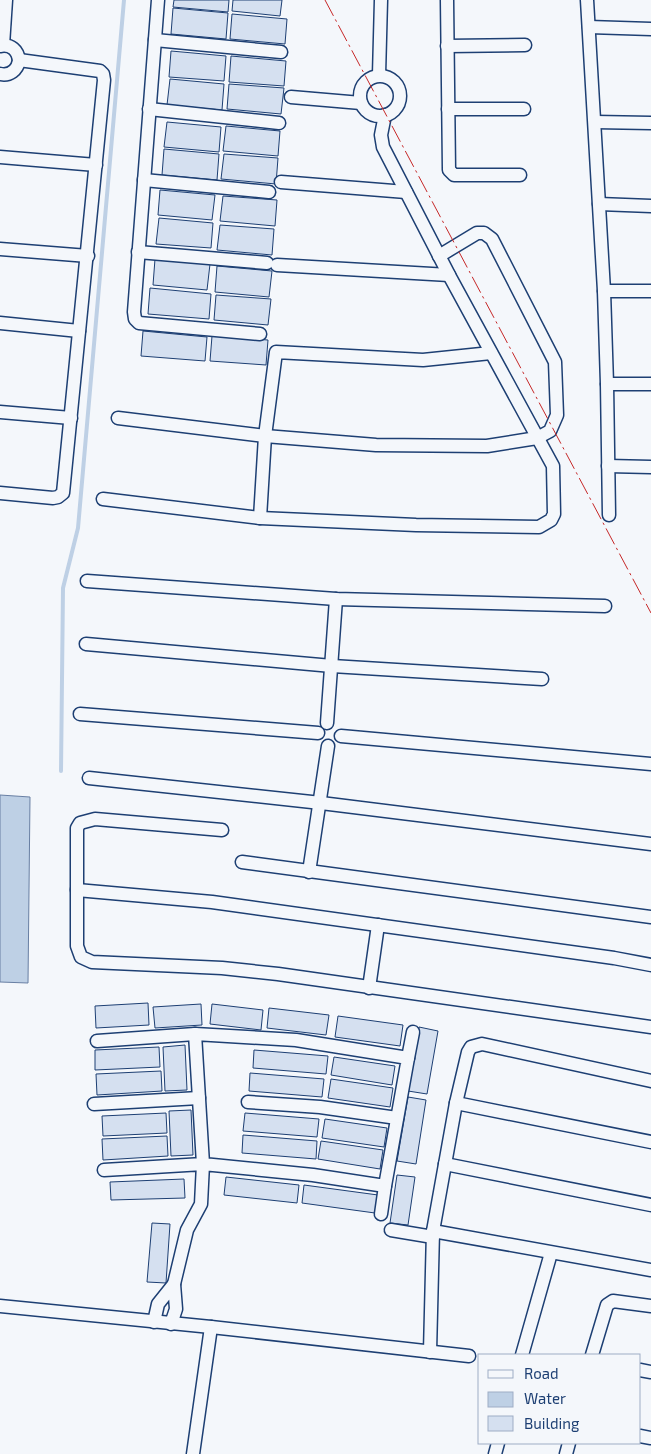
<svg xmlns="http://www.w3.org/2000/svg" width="651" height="1454" font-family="'Exo 2',sans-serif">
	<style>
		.water { fill: #bed0e5; stroke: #687fa3 }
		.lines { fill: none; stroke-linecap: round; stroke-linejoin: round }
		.stream { stroke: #bed0e5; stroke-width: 4 }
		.building { fill: #d5e0f0; stroke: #1d3f73 }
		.minor-casing { stroke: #1d3f73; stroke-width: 15 }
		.minor { stroke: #f4f7fb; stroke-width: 12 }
		.power { stroke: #c62828; stroke-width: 1; stroke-dasharray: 18 4 2.5 4; stroke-linecap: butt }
	</style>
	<rect width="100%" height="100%" fill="#f4f7fb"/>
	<polygon class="water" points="0,795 30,797 28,983 0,982"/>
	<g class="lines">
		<polyline class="stream" points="61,771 63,588 78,528 124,0"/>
	</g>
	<g class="building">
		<polygon points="174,0 229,0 228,12 173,7"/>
		<polygon points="233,0 282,0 280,16 232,11"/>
		<polygon points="173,8 228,13 226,39 171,34"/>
		<polygon points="232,14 287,19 285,44 230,39"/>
		<polygon points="171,51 226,56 224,81 169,77"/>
		<polygon points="231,56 286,61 284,86 229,82"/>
		<polygon points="170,79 224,84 222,110 167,105"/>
		<polygon points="229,84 284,88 281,114 227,109"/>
		<polygon points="167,122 221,127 219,152 164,147"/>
		<polygon points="226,126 280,131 278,156 223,151"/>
		<polygon points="164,149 219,154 217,180 162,175"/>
		<polygon points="224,154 278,158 276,184 221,179"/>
		<polygon points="160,190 215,195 212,220 158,215"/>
		<polygon points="223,196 277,200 275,226 220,221"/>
		<polygon points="159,218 213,223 211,248 156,244"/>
		<polygon points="220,225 274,229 272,255 217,250"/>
		<polygon points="155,259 210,264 207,290 153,285"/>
		<polygon points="217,266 272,271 269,297 215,292"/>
		<polygon points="150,288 211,294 209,319 148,314"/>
		<polygon points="216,295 271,299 268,325 214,320"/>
		<polygon points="143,331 207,337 205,361 141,356"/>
		<polygon points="212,336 268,340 266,365 210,361"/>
		<polygon points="148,1003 149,1025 96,1028 95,1006"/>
		<polygon points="201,1004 202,1025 155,1028 153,1007"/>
		<polygon points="212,1004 263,1010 261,1030 210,1024"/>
		<polygon points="269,1008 329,1015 326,1035 267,1028"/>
		<polygon points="338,1016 403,1025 400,1046 335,1037"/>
		<polygon points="419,1027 438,1031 427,1094 408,1091"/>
		<polygon points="185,1045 187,1090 165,1091 163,1047"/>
		<polygon points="159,1047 160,1067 95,1070 95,1050"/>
		<polygon points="254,1050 328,1056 326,1074 253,1068"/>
		<polygon points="334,1057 395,1066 392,1085 331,1075"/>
		<polygon points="161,1071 162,1091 97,1095 96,1074"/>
		<polygon points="250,1073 324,1079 322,1097 249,1091"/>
		<polygon points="331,1079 393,1088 390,1107 328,1098"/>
		<polygon points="408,1097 426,1100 416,1164 397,1161"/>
		<polygon points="191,1110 193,1155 171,1156 169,1111"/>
		<polygon points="166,1113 167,1133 103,1136 102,1116"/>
		<polygon points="245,1113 319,1119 317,1137 243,1131"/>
		<polygon points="325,1119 387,1128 384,1147 322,1138"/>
		<polygon points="243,1135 317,1141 316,1159 242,1153"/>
		<polygon points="167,1136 168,1156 103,1160 102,1139"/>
		<polygon points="321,1141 383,1150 380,1169 318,1159"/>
		<polygon points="397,1175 415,1177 408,1225 390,1223"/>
		<polygon points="226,1177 299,1185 297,1203 224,1195"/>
		<polygon points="184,1179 185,1198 111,1200 110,1182"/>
		<polygon points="304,1185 378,1195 375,1213 302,1203"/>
		<polygon points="152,1223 170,1224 166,1283 147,1282"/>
	</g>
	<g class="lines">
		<defs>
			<g id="minor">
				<polyline points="158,0 134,312 135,319 139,323 260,334"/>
				<polyline points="447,0 449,170 454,175 520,175"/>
				<polyline points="587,0 604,291 607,384 609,515"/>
				<polyline points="589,27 651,29"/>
				<polyline points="155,40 281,52"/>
				<polyline points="3,45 6,0"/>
				<path d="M0,46C11,44 18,50 19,61C17,70 10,76 0,74"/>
				<polyline points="447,46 525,45"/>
				<polyline points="379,75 381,0"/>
				<circle cx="380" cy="96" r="20"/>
				<polyline points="291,97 361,103"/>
				<polyline points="149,109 279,123"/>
				<polyline points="448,109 524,109"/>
				<polyline points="595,122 651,123"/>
				<polyline points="0,157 96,165"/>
				<polyline points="144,180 269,192"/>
				<polyline points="281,182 406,192"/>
				<polyline points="599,204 651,206"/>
				<polyline points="0,249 88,256"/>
				<polyline points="138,252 267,263"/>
				<polyline points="277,265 449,275"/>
				<polyline points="604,291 651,291"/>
				<polyline points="0,323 79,331"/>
				<polyline points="607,384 651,384"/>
				<polyline points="0,412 71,418"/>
				<polyline points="118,418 265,436 376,445 487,446 537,438 550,431 557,415 555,362 492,239 484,233 477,233 439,256"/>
				<polyline points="608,466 651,467"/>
				<polyline points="0,493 53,498 58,497 63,493 104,80 103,74 100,71 19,60"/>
				<polyline points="103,499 260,518 416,525 539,527 551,520 554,514 553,466 449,275 383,147 381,135 385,115"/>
				<polyline points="260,518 265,436 276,352 423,360 491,353"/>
				<polyline points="87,581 336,599 605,606"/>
				<polyline points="86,644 332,666 542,679"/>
				<polyline points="80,714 318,733"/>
				<polyline points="327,723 336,599"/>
				<polyline points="341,736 651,764"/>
				<polyline points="89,778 321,803 651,844"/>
				<polyline points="222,830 95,819 80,823 77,828 77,946 81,957 92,962 222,968 278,974 651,1027"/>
				<polyline points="242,862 651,917"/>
				<polyline points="309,872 328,746"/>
				<polyline points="77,890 212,902 614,958 651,965"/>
				<polyline points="369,988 378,925"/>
				<polyline points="97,1041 195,1034"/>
				<polyline points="408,1058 413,1032"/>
				<polyline points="248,1102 320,1107 397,1118"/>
				<polyline points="456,1103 651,1142"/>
				<polyline points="94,1104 199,1098"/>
				<polyline points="445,1164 651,1205"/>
				<polyline points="104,1170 203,1164 313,1175 385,1186 408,1058 296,1040 195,1034 203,1164 201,1204 187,1230 174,1284"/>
				<polyline points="381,1214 385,1186"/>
				<polyline points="391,1230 433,1237"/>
				<polyline points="433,1231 651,1270"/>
				<polyline points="0,1306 211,1327 469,1356"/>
				<polyline points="154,1322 158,1304 174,1284 176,1309 171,1324"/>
				<polyline points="430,1352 433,1231 456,1103 468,1052 471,1047 482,1044 651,1081"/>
				<polyline points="522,1355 551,1253"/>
				<polyline points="592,1355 607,1305 613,1301 651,1306"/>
				<polyline points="640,1370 651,1372"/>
				<polyline points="640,1436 651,1438"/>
				<polyline points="193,1454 211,1327"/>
				<polyline points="495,1454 498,1443"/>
				<polyline points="566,1454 569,1443"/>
			</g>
		</defs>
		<use href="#minor" class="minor-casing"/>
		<use href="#minor" class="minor"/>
		<polyline class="power" points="325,0 651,613"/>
	</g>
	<rect x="478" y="1354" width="162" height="90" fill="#f4f7fb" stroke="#9eadc5"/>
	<rect x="488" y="1370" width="25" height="8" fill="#f4f7fb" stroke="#9eadc5"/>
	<text x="524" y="1379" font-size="15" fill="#1d3f73">Road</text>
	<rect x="488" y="1392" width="25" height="15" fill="#bed0e5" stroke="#9eadc5"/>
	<text x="524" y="1404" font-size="15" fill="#1d3f73">Water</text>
	<rect x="488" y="1416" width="25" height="15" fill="#d5e0f0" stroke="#9eadc5"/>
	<text x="524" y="1429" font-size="15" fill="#1d3f73">Building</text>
</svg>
